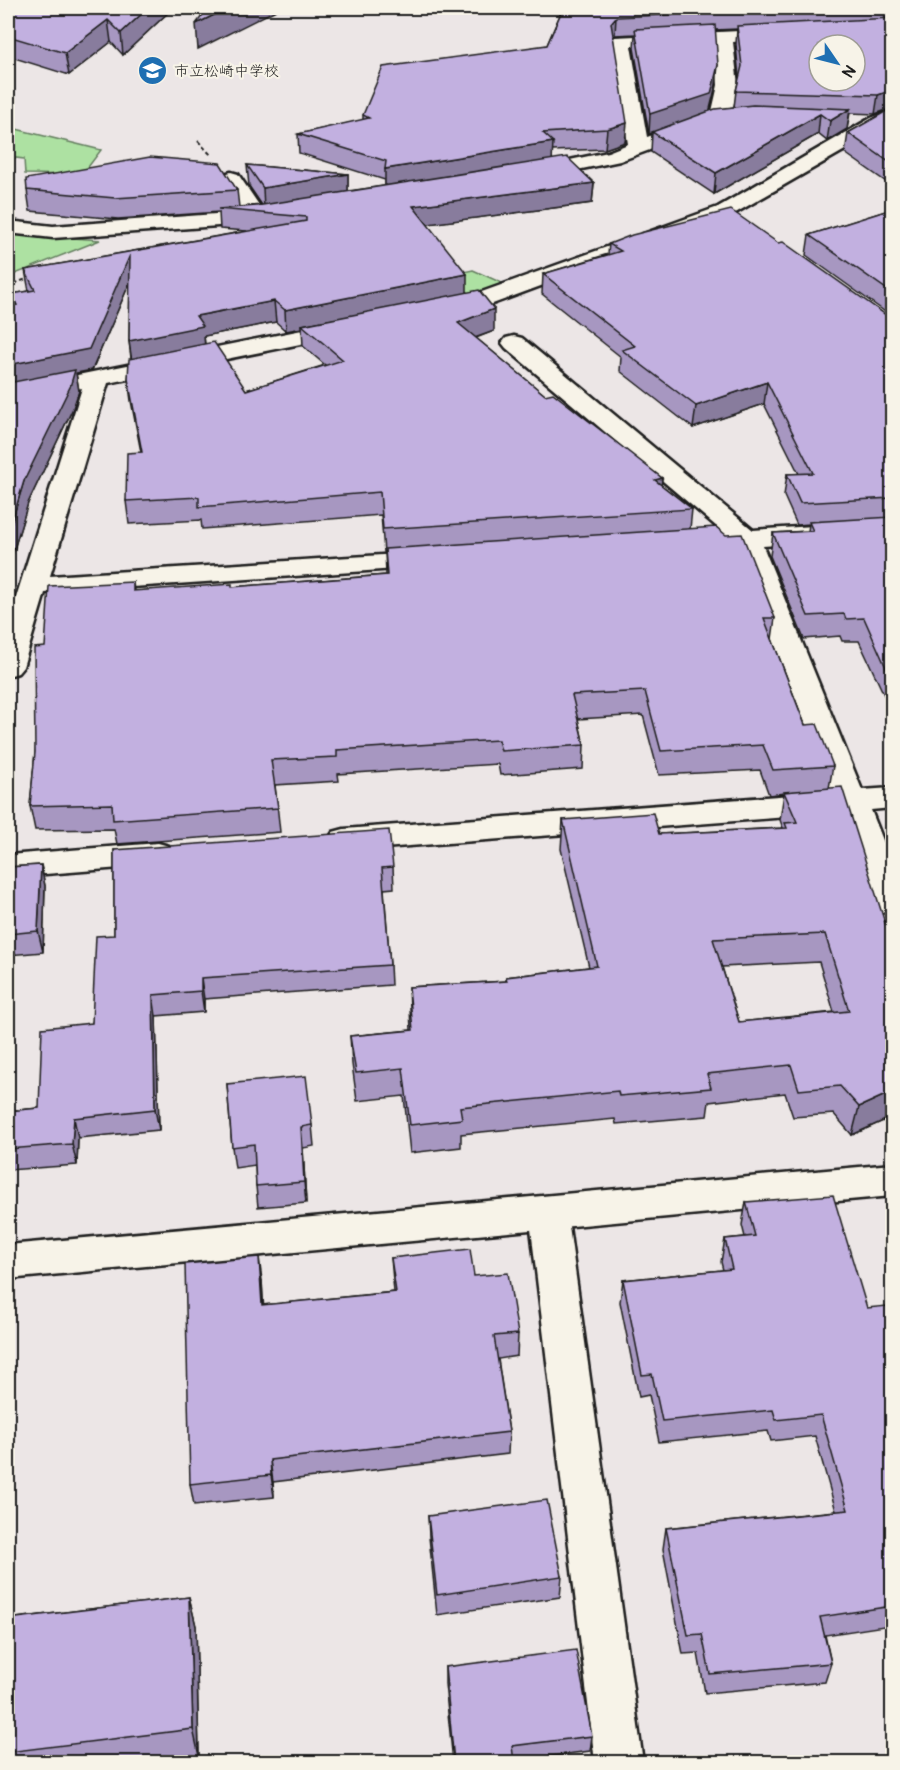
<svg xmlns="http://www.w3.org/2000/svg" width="900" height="1770" font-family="Pangolin,'Klee One',sans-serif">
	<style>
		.green { fill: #ade1a2; stroke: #647e5f; stroke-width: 1.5 }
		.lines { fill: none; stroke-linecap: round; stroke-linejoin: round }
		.minor-casing { stroke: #1c1c1c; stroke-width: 5 }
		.tertiary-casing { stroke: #1c1c1c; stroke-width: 5 }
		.path { stroke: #1c1c1c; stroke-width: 2; stroke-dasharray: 4 3; stroke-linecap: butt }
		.minor { fill: #f7f3e8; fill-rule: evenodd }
		.tertiary { fill: #f7f3e8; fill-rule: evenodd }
		.wall { fill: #a797c1; stroke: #1c1c1c; stroke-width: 1.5; fill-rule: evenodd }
		.shaded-wall { fill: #887b9d; stroke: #1c1c1c; stroke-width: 1.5 }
		.building { fill: #c2b0e0; stroke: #1c1c1c; stroke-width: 1.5; fill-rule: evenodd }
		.labels { text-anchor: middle; stroke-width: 4.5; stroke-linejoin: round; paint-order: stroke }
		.far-poi-label { font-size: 15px; fill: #1c1c1c; stroke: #f7f3e8; text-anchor: start }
	</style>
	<rect width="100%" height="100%" fill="#ece6e6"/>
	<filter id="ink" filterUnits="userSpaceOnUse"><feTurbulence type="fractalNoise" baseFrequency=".0167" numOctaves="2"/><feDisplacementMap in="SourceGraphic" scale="12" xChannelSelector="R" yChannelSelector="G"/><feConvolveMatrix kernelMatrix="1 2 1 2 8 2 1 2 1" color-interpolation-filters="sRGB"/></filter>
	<g filter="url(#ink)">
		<g class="green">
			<polygon points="8,127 101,150 82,175 25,174 24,159 8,157"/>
			<polygon points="8,233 100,240 8,277"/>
			<polygon points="473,270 504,284 457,301 388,288"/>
		</g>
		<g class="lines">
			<defs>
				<g id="minor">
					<polygon points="780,29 786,30 789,34 786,38 733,42 738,85 730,120 720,126 710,120 718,85 715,42 631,46 647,137 694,121 701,123 704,127 701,131 620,161 534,179 527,177 524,173 527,169 608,152 628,144 612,41 615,37"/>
					<polygon points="892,110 892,123 732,215 479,309 442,317 434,315 431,310 434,305 465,298 718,207 871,118"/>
					<polygon points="231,172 238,174 263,211 272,212 275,217 272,222 53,238 8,233 8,221 53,226 243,212 221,178 224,174"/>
					<polygon points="347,321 355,323 359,328 355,333 108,383 50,576 430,552 440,554 444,560 440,566 45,593 23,667 18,673 8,676 8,623 82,388 8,403 8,389"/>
					<polygon points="514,336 522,338 753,530 892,521 892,537 763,546 862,790 892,788 892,808 871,810 892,863 892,915 880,911 875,903 840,813 344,851 333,848 328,840 333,832 344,829 832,792 737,548 700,550 690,548 686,542 690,536 723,532 506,348 502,343 506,338"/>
					<polygon points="158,843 169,846 174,854 169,862 158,865 8,877 8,855"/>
					<polygon points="548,1196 562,1201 567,1212 643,1762 595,1762 529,1212 534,1201"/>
				</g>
				<polygon id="tertiary" points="892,1164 892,1196 8,1279 8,1245"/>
			</defs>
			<use href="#minor" class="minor-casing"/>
			<use href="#tertiary" class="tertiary-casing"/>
			<g class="path">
				<polyline points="198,141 212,156"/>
				<polyline points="8,286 29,278"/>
			</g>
			<use href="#minor" class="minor"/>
			<use href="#tertiary" class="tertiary"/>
		</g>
		<g class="wall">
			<polygon points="8,8 173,8 123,55 111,42 69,75 8,56"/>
			<path d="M563,8H892V186L845,153L848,133L891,109L875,114L850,113L847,129L827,141L818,134L714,194L651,152L652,133L649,134L634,48L635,34L615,35L613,37L625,142L605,149L552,151V159L594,183L592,203L427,224L467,292L494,331L476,338L545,395L662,478L661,485L692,509L690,529L775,618L772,639L805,725L833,766L829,788L892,1117L852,1135L834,1114L793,1117L785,1093L709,1102L707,1116L616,1124L615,1119L461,1134V1147L410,1153L404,1096L357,1101L352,1064L350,1036L411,1030L409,987L506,981V977L589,967L561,849L563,820L659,834L783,828L780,820L784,793L769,795L760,770L659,775L643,715L578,719L584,745L583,769L500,775L498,764L338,774L339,781L275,785L280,832L117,844L114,829L35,830L30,806L45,647L133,582L134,591L232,587L386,575L385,552H384L381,515L202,529L201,520L129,524L126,501L141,452L131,401L128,379L131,358L129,341L130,282L92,370L76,373L79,391L73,408L28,503L11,559H8V306L14,305L12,294L29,291L25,270L247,231L220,229L219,212L118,219L30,211L27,190H237L239,207L262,205L249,186L247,165L348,174V191L385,186V180L299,153L298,134L363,120V115L547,45ZM737,29L736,44L739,78L736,91L734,107L710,111L716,85L715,30ZM276,322L286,331L302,328L303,346L325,365L246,390L205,344L204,336ZM819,962L834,1012L739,1022L722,967Z"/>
			<polygon points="892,209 892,748 887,735 892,712 859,641 842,641 840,636 804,639 770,556 773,533 808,531 809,524 797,525 784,496 787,474 799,474 764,404 693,428 620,371 621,357 542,294 543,274 608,254 609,244 778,243 886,315 891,316 806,255 809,235"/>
			<polygon points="114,850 393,867 394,888 384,889 390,965 391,985 204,999 204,1012 156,1016 159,1130 78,1138 77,1165 8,1170 8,1111 39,1108 92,1023 114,935"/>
			<polygon points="41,865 45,886 43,952 8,955 8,867"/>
			<polygon points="227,1084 312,1125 314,1146 303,1148 306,1203 258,1207 256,1186 255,1165 235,1168 232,1147"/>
			<polygon points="746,1202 867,1308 892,1321 892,1632 890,1625 825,1635 831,1663 825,1682 705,1693 698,1653 683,1654 663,1549 666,1528 836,1511 815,1436 771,1441 768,1431 659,1442 649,1395 639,1397 620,1302 623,1280 723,1270 721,1262 725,1239 745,1237 742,1225"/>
			<polygon points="391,1258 474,1276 518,1334 517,1356 498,1359 509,1432 508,1454 273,1482 274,1497 194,1505 190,1484 262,1280 263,1305 394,1292"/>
			<polygon points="428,1516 562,1576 560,1597 437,1615 429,1537"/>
			<polygon points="189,1597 196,1626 199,1756 147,1762 8,1762 8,1619"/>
			<polygon points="445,1667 592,1736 590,1751 514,1761 514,1762 453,1762 445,1684"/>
		</g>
		<g class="shaded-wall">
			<polygon points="148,8 173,8 123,55 121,33"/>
			<polygon points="228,8 280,8 198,49 196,24"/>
			<polygon points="616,17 615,35 610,41 611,23"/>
			<polygon points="108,20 111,42 69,75 65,53"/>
			<polygon points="718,65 716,85 709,113 649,134 650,114"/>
			<polygon points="892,90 892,108 875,114 878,95"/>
			<polygon points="850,109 847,129 827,141 830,121"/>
			<polygon points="820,114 818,134 714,194 716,173"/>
			<polygon points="627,123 625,142 605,149 607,129"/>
			<polygon points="553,142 552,162 385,189 385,169"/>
			<polygon points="348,174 348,195 264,209 263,188"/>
			<polygon points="594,183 592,203 413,226 413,206"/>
			<polygon points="130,255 133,275 92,370 76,373 79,391 73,408 28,503 11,559 8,540 8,534 24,481 8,387 8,365"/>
			<polygon points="467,274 467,295 302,325 302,328 286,331 285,310"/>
			<polygon points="274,301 276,322 204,336 205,347 132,362 129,341 196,316"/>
			<polygon points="494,309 494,331 458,344 458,323"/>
			<polygon points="767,382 764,404 693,428 696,406"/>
			<polygon points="662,478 660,501 655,480"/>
			<polygon points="41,865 45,886 43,952 38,931"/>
			<polygon points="201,978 204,999 204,1012 201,991"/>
			<polygon points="153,995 156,1016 159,1130 155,1109"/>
			<polygon points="892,1092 892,1117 852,1135 859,1107"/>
			<polygon points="74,1118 78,1138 77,1165 72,1144"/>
			<polygon points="301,1127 303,1148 306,1203 304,1182"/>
			<polygon points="259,1257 262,1280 265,1328 262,1305"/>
			<polygon points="270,1460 273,1482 274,1497 271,1475"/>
			<polygon points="189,1597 196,1626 199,1756 193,1729"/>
		</g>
		<g class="building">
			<polygon points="22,8 148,8 121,33 108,20 65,53 8,36 8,14"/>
			<polygon points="208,8 228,8 196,24"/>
			<polygon points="563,8 823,8 616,17 611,23 627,123 607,129 543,133 553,142 385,169 386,161 298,134 369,118 363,115 383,67 547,45"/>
			<path d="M892,18V90L878,95L736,91L742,66L737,26ZM819,45H855V81H819Z"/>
			<polygon points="715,25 718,65 711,94 650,114 635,29"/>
			<polygon points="753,105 850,109 830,121 820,114 716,173 652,132 715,109"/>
			<polygon points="892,108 892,164 848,133"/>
			<polygon points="150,157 220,163 237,190 115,198 27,190 26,179"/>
			<polygon points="567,157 594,183 413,206 467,274 285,310 274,301 196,316 203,326 129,341 130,255 89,349 8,365 8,306 17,305 12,294 35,290 25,270 306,221 306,217 218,209 256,206"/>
			<polygon points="247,165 348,174 263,188"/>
			<polygon points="892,209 892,293 809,235"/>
			<polygon points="731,210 778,243 783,242 886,315 892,316 892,498 800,503 787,474 813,473 767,382 696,406 622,350 635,346 543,274 621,251 609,244 632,235"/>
			<polygon points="479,290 494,309 458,323 545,395 553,393 662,478 655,480 692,509 383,529 380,492 199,507 199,497 126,501 127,453 142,452 128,379 129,359 214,342 246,390 343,360 302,325"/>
			<polygon points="75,370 70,387 24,481 8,534 8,383"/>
			<polygon points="892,517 892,681 864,618 846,619 844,614 808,616 773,533 813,531 809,522"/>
			<polygon points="716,527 726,535 742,534 775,618 764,618 805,725 817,724 833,766 773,770 763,745 661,751 645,691 572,695 584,745 501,751 498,740 337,750 337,757 271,760 278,808 113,820 112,804 30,806 35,752 34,648 45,647 49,586 133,582 133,591 232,584 232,587 387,575 385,549"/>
			<path d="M842,787L892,945V1092L859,1107L840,1086L799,1090L791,1065L707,1074L711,1088L619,1096L618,1091L460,1107L462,1119L410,1125L403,1068L356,1073L350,1036L413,1030L409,987L507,981L506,977L597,966L563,820L653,813L659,834L787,828L785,823L797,822L784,792ZM825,934L849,1011L739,1022L713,939Z"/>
			<polygon points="389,830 393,867 382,868 390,965 201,978 201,991 153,995 155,1109 74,1118 72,1144 8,1149 8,1111 39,1108 42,1028 92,1023 96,936 114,935 114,850"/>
			<polygon points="41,865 38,931 8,934 8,867"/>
			<polygon points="306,1076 312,1125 301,1127 304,1182 256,1186 254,1144 232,1147 227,1084"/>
			<polygon points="833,1195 867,1308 887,1306 892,1321 892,1606 820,1617 831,1663 710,1674 702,1634 688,1635 666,1528 848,1510 821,1415 776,1420 773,1410 662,1421 652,1374 642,1375 623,1280 732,1269 725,1239 755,1236 746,1202"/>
			<polygon points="470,1249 474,1276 508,1273 518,1334 494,1336 509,1432 270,1460 271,1475 190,1484 185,1264 259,1257 262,1305 396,1292 391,1258"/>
			<polygon points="547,1500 562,1576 437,1595 428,1516"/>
			<polygon points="189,1597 193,1729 8,1752 8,1619"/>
			<polygon points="576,1650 592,1736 512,1746 514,1762 454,1762 445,1667"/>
		</g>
	</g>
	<defs>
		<symbol id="school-disc" viewBox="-11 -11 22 22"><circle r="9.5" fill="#1f6fb2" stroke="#f7f3e8"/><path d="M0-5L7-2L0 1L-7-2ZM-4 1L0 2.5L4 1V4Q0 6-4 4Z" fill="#fff"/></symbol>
	</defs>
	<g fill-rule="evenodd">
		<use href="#school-disc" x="136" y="54" width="33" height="33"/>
	</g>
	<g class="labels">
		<g class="far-poi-label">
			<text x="174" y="76">市立松崎中学校</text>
		</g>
	</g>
	<rect width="900" height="1770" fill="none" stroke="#f7f3e8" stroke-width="30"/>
	<rect x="15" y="15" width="870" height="1740" fill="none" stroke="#1c1c1c" stroke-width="2" filter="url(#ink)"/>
	<g transform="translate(837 63) rotate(125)"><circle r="28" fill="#f7f3e8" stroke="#9f9d96" stroke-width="1.5"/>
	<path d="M0-4.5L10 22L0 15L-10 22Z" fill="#1f6fb2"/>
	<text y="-9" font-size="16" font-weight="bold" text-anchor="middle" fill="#1c1c1c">N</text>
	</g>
</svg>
